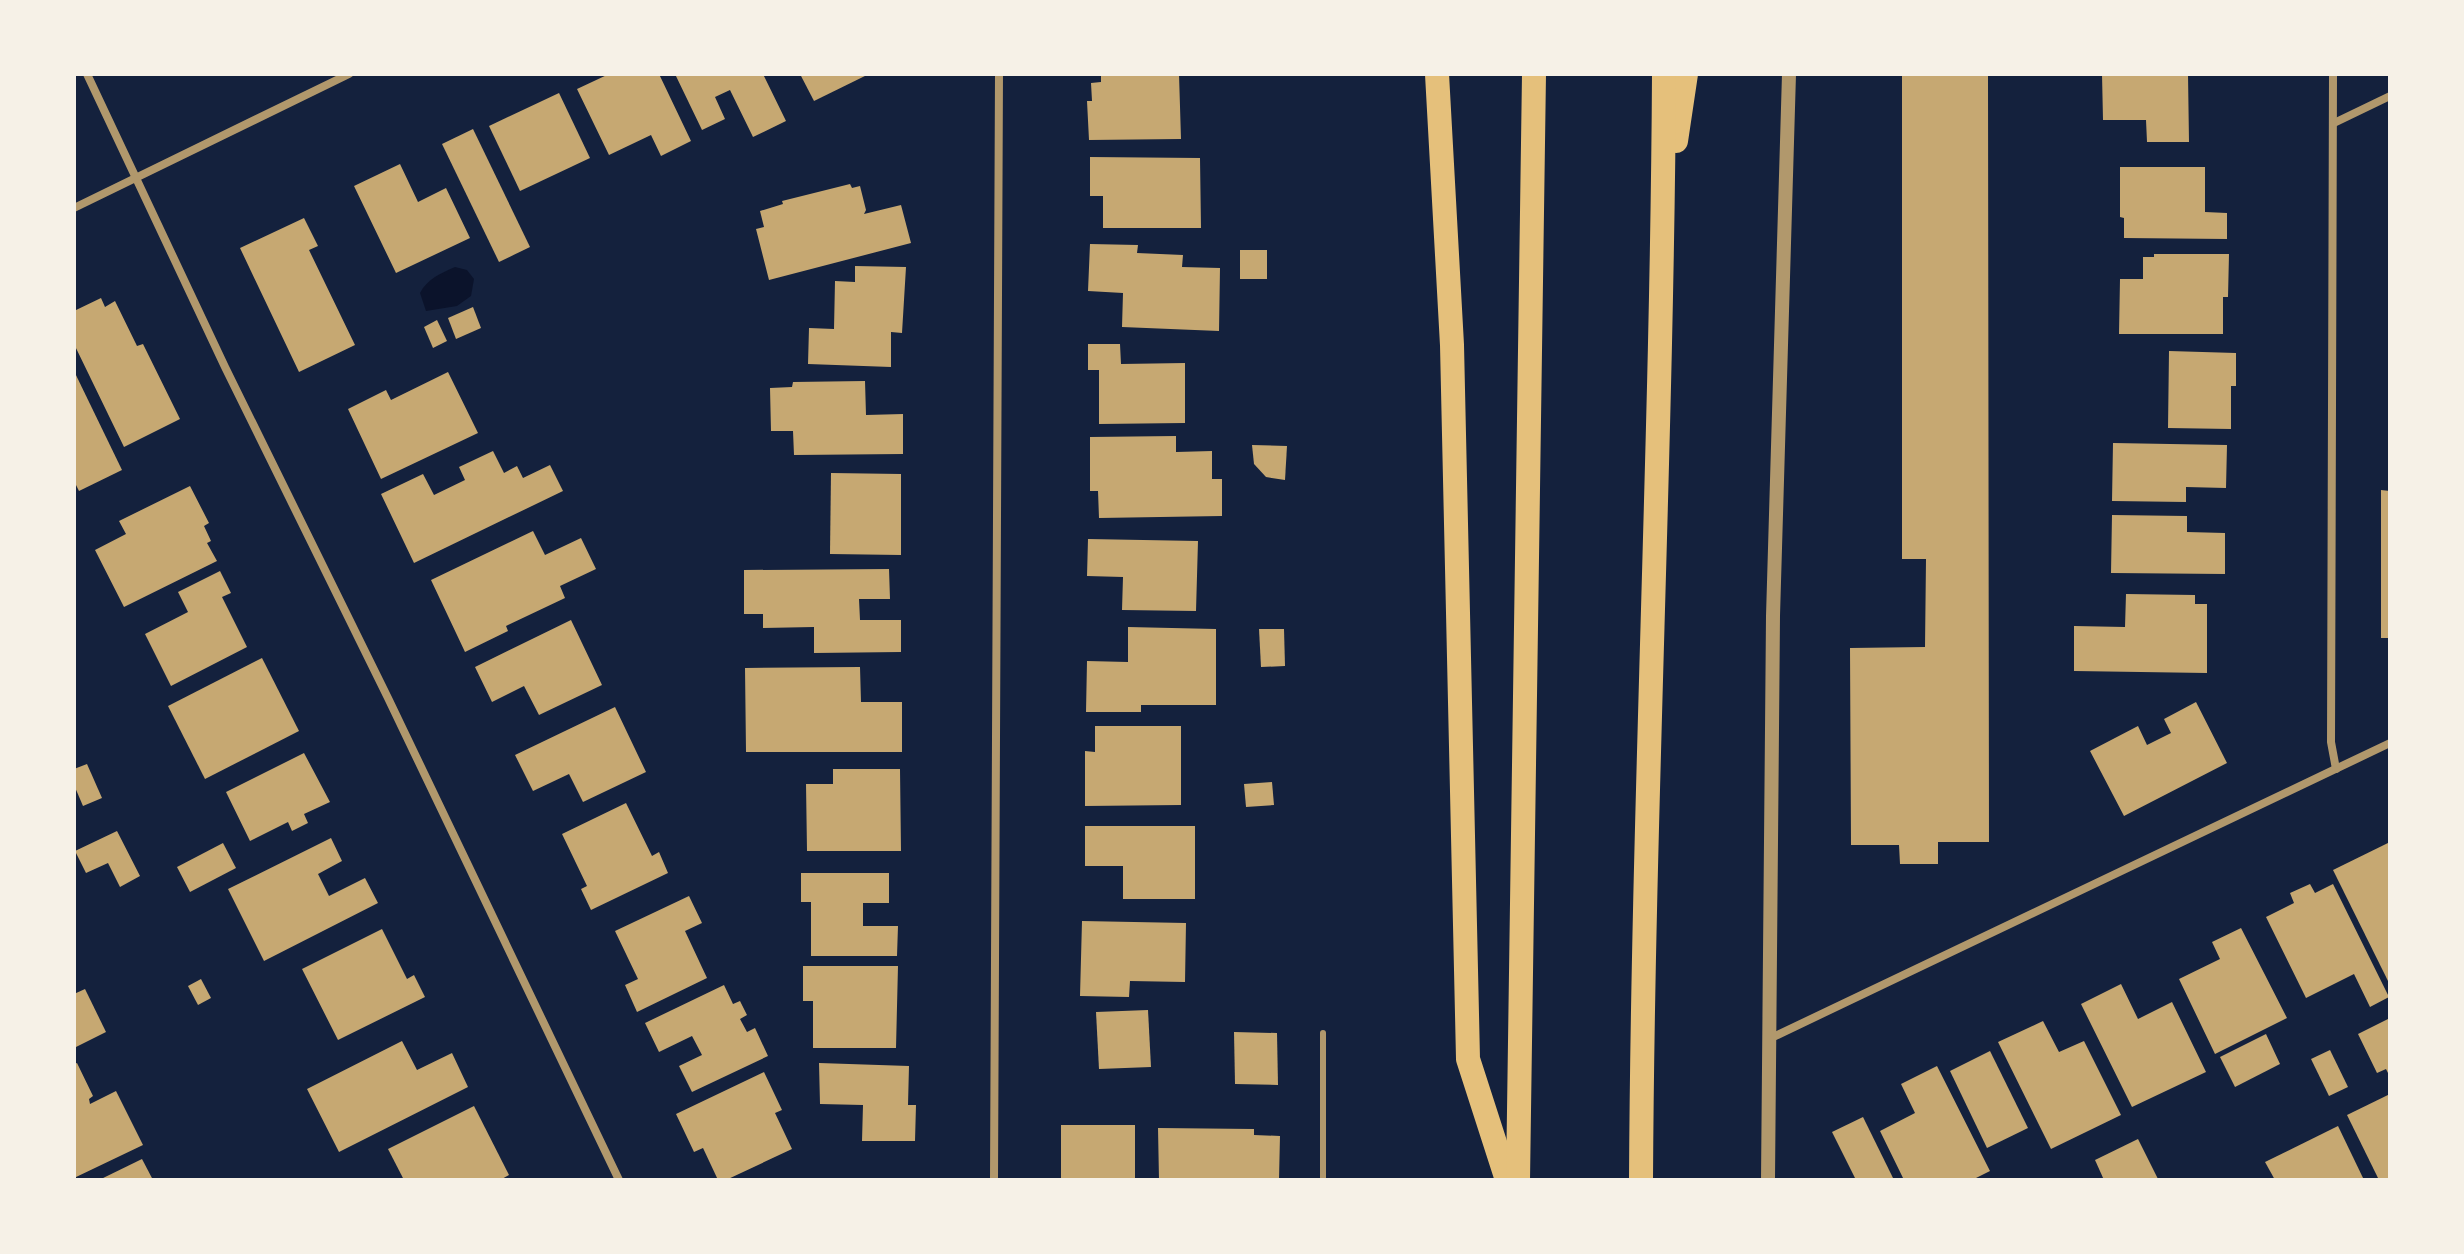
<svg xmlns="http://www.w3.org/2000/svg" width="2464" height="1254" font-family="'PT Sans Narrow',sans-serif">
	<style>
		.water { fill: #0b132b }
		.building { fill: #c6a872 }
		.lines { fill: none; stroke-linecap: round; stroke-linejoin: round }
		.service { stroke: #b1986c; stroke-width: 6 }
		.minor { stroke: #b1986c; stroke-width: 8 }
		.tertiary { stroke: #b1986c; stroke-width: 14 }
		.motorway { stroke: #e5c07b; stroke-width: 24 }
	</style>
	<rect width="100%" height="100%" fill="#14213d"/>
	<path class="water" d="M455,267L467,270L474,279L471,296L457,306L426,311L420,293C427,279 441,273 455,267Z"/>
	<g class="building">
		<polygon points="609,74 659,74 691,141 661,156 651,135 609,155 577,89"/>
		<polygon points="675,74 763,74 786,121 753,137 730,90 715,97 725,119 702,130"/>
		<polygon points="800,74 869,74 814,101"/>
		<polygon points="1101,74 1179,74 1181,139 1089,140 1087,101 1092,101 1091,83 1101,82"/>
		<polygon points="1902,74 1988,74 1989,842 1938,842 1938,864 1900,864 1899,845 1851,845 1850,648 1925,647 1926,559 1902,559"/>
		<polygon points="2102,74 2188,74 2189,142 2147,142 2146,120 2103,120"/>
		<polygon points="559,93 590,158 520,191 489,126"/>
		<polygon points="473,129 530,247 499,262 442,144"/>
		<polygon points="1090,157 1200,158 1201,228 1103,228 1103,196 1090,196"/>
		<polygon points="400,164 418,202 446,188 470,238 396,273 354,186"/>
		<polygon points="2120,167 2205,167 2205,212 2227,213 2227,239 2124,238 2124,218 2120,217"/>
		<polygon points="850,184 852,188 860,186 866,210 864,214 901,205 911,243 769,280 756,229 764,227 760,211 783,204 782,201"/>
		<polygon points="304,218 318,246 309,250 355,345 299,372 240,248"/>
		<polygon points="1090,244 1138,245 1137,253 1183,255 1182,267 1220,268 1219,331 1122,327 1123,293 1088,291"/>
		<rect x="1240" y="250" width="27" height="29"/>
		<polygon points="2154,254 2229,254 2228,297 2223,297 2223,334 2119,334 2120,279 2143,279 2143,257 2154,257"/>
		<polygon points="855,266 906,267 902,333 891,332 891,367 808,364 809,328 834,329 835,281 855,282"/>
		<polygon points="101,298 105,307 115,301 137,346 143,344 180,419 124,447 74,344 74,311"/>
		<polygon points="473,307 481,328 456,339 448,318"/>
		<polygon points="437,320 447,341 433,348 424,327"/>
		<polygon points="1088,344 1120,344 1121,364 1185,363 1185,423 1099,424 1099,370 1088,370"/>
		<polygon points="2169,351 2236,353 2236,386 2231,386 2231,429 2168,428"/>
		<polygon points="74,371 122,470 79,491 74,481"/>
		<polygon points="448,372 478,433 381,479 348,409 386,390 391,400"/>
		<polygon points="865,381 866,415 903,414 903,454 794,455 793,431 771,431 770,388 792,387 793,382"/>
		<polygon points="1176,436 1176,452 1212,451 1212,479 1222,479 1222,516 1099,518 1098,491 1090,491 1090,437"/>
		<polygon points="2113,443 2227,445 2226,488 2186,487 2186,502 2112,501"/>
		<polygon points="1252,445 1287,446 1285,480 1266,477 1254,464"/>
		<polygon points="493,451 504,473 517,466 523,478 550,465 563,491 414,563 381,494 423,474 434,495 465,480 459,467"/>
		<polygon points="831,473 901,474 901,555 830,554"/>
		<polygon points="190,486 209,523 204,526 211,541 207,543 217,561 124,607 95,550 126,534 119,521"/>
		<polygon points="2381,490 2390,491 2390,638 2381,638"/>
		<polygon points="2112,515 2187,516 2187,532 2225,533 2225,574 2111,573"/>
		<polygon points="533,531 545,555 581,538 596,569 560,586 565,598 506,626 508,631 465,652 431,580"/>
		<polygon points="1088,539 1198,541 1196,611 1122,610 1123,577 1087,576"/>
		<polygon points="889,569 890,599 859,599 860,620 901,620 901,652 814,653 814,627 763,628 763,614 744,614 744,570"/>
		<polygon points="220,571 231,593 222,597 247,647 171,686 145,634 188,612 178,592"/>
		<polygon points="2126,594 2195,595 2195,604 2207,604 2207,673 2074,671 2074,626 2125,627"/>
		<polygon points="571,620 602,685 539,715 524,686 492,702 475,667"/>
		<polygon points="1128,627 1216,629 1216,705 1141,705 1141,712 1086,712 1087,661 1128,662"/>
		<polygon points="1259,629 1284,629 1285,666 1261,667"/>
		<polygon points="262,658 299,731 205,779 168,706"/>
		<polygon points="860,667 861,702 902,702 902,752 746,752 745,668"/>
		<polygon points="2196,702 2227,763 2124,816 2090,751 2138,726 2147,745 2171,733 2164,719"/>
		<polygon points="615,707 646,772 583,802 569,774 533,791 515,755"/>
		<polygon points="1095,726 1181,726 1181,805 1085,806 1085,751 1095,752"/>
		<polygon points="304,753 330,802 304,814 308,823 292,831 288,822 250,841 226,792"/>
		<polygon points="87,764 102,798 83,806 74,785 74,769"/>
		<polygon points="833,769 900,769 901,851 807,851 806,784 833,784"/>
		<polygon points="1272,782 1274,805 1246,807 1244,784"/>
		<polygon points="626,803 652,856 659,852 668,873 591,910 581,889 587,886 562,834"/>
		<polygon points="1085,826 1195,826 1195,899 1123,899 1123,866 1085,866"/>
		<polygon points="117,831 140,876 120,887 108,863 86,873 75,851"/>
		<polygon points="331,838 342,861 318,874 329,896 365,878 378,903 264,961 228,889"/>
		<polygon points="2390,842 2390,985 2333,870"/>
		<polygon points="223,843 236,868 190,892 177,867"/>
		<polygon points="801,873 889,873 889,903 863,903 863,926 898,926 897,956 811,956 811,902 801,902"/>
		<polygon points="2310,884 2315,893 2333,884 2389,997 2370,1007 2354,974 2306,998 2266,917 2294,903 2290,893"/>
		<polygon points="689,896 702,923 685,931 707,978 637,1012 625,985 638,979 615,931"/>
		<polygon points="1082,921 1186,923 1185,982 1130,981 1129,997 1080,996"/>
		<polygon points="2241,928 2287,1018 2215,1054 2179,979 2220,959 2212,942"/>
		<polygon points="382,929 407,979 414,975 425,997 338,1040 302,969"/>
		<polygon points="803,966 898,966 896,1048 813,1048 813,1001 803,1001"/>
		<polygon points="201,979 211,998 198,1005 188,986"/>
		<polygon points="2121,984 2138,1019 2172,1002 2206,1072 2132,1107 2081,1004"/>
		<polygon points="724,985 733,1004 740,1001 747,1015 740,1019 747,1032 755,1028 768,1056 692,1092 679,1066 702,1055 692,1036 659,1052 645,1023"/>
		<polygon points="85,989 106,1032 74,1048 74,994"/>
		<polygon points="1148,1010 1151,1067 1099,1069 1096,1012"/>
		<polygon points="2390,1018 2390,1077 2386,1069 2377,1073 2358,1034"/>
		<polygon points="2043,1021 2059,1052 2084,1041 2121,1115 2051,1149 1998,1042"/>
		<polygon points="1234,1032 1277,1033 1278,1085 1235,1084"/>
		<polygon points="2266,1034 2280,1064 2235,1087 2220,1057"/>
		<polygon points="402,1041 417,1070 452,1053 468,1087 339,1152 307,1089"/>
		<polygon points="2330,1050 2348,1087 2329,1096 2311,1059"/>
		<polygon points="1990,1051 2028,1128 1987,1148 1950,1071"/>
		<polygon points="77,1063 93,1096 89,1099 90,1104 116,1091 143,1145 74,1178 74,1064"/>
		<polygon points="819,1063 909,1066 908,1105 916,1105 915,1141 862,1141 863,1105 820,1104"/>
		<polygon points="1937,1066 1990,1171 1972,1180 1904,1180 1880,1131 1915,1113 1901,1084"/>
		<polygon points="764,1072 782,1110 775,1113 792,1149 726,1180 718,1180 703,1148 694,1152 676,1114"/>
		<polygon points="2390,1094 2390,1180 2379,1180 2347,1115"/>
		<polygon points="474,1106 509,1175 500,1180 404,1180 388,1149"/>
		<polygon points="1863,1117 1894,1180 1856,1180 1832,1132"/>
		<rect x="1061" y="1125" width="74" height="55"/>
		<polygon points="2338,1126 2364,1180 2275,1180 2265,1162"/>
		<polygon points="1158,1128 1254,1129 1254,1135 1280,1136 1279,1180 1159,1180"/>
		<polygon points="2138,1139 2158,1179 2104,1180 2095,1160"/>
		<polygon points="142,1159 153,1180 99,1180"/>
	</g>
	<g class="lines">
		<polyline class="service" points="1323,1180 1323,1033"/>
		<g class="minor">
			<polyline points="87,74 225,367 388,698 619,1180"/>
			<polyline points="2333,74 2331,742 2336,769"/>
			<polyline points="2334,123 2390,96"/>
			<polyline points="74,208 349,74"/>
			<polyline points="1769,1039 2390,743"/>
			<polyline points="994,1180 999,74"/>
		</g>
		<polyline class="tertiary" points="1768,1180 1773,616 1789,74"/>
		<g class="motorway">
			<polyline points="1437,74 1452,345 1468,1059 1507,1180"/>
			<polyline points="1676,141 1686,74"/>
			<polyline points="1518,1180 1534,74"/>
			<path d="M1641,1180C1643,811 1662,443 1664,74"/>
		</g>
	</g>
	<rect width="2464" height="1254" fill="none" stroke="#f6f1e7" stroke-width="152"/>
</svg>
